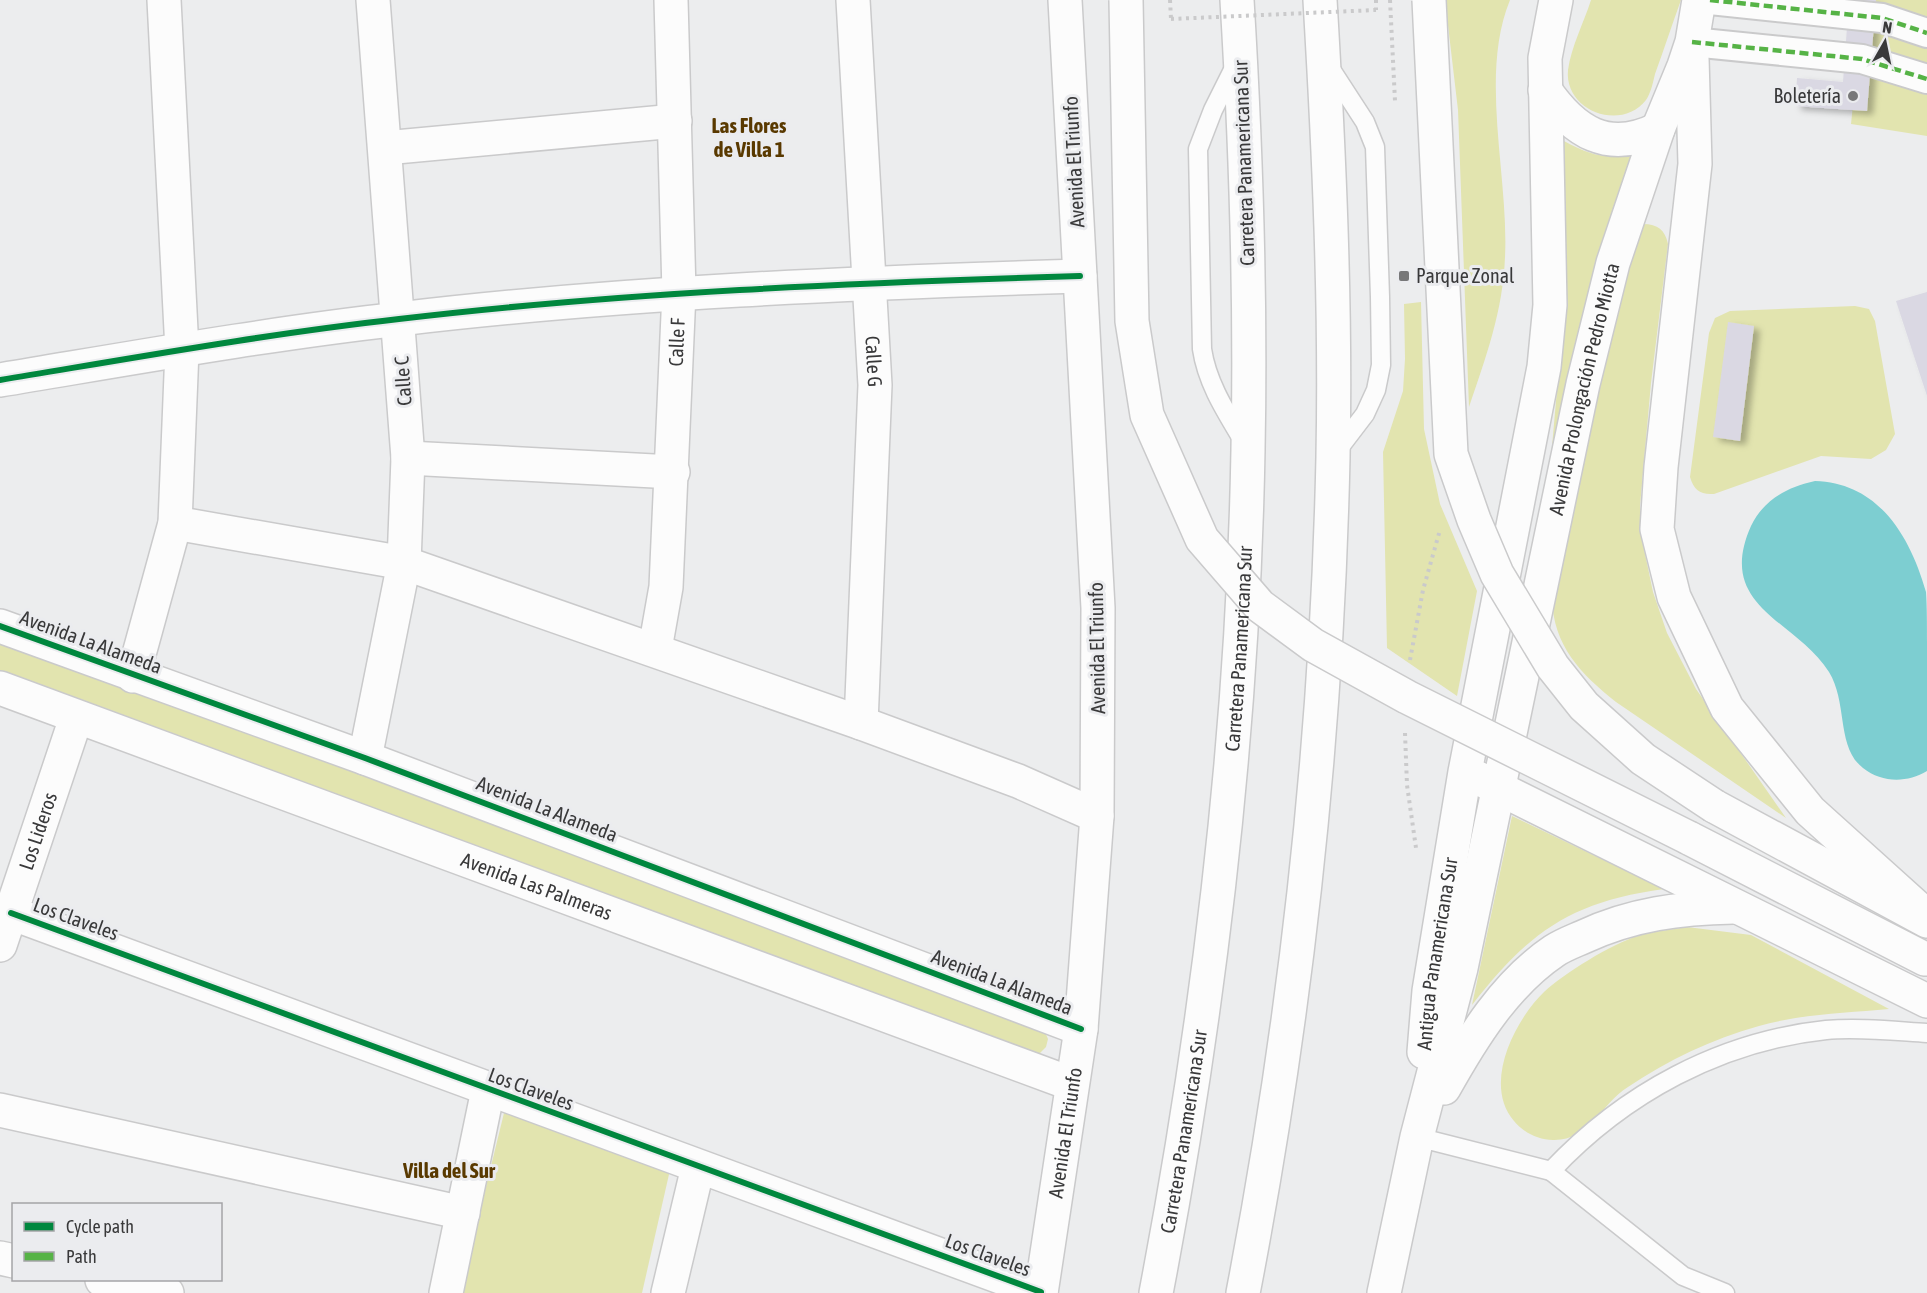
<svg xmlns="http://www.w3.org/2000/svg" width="1927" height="1293" font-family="'Asap Condensed',sans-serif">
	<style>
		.green { fill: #e2e4af }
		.water { fill: #7dced1 }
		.building { fill: #dad8e3; filter: url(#shadow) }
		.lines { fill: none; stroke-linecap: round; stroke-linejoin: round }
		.service-casing { stroke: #cacacb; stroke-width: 21 }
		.pedestrian-casing { stroke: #cacacb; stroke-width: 32 }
		.minor-casing { stroke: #cacacb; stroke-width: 36 }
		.tertiary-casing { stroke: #cacacb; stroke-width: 36 }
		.secondary-casing { stroke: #cacacb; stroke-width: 36 }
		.motorway-casing { stroke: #cacacb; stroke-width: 36 }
		.path { stroke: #cacacb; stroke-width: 4; stroke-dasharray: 3 4.5; stroke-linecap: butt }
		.service { stroke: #fcfcfc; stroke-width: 18 }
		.pedestrian { stroke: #fcfcfc; stroke-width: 28 }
		.minor { stroke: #fcfcfc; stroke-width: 33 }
		.tertiary { stroke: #fcfcfc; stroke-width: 33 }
		.secondary { stroke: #fcfcfc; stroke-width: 33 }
		.motorway { stroke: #fcfcfc; stroke-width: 33 }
		.motorway-bridge-casing { stroke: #cacacb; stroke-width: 36; stroke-linecap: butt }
		.path-bridge { stroke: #cacacb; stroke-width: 4; stroke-dasharray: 3 4.5; stroke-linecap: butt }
		.motorway-bridge { stroke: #fcfcfc; stroke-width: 33 }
		.quiet { stroke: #56b346; stroke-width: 4.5; stroke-dasharray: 9 4.5; stroke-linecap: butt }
		.cycleway-casing { stroke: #ebecef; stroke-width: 10 }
		.cycleway { stroke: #00873e; stroke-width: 6 }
		.poi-dot { fill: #787879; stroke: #ebecef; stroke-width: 2 }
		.labels { text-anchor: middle; stroke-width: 6; stroke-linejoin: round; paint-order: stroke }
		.poi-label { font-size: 20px; fill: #39393a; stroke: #ebecef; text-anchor: end }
		.street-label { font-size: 20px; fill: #39393a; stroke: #ebecef }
		.neighbourhood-label { font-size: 21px; font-weight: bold; fill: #593900; stroke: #ebecef }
	</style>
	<defs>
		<filter id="shadow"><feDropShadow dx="6" dy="4" stdDeviation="3" flood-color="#0004"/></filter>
	</defs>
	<rect width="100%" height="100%" fill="#ecedee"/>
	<g class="green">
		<path d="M1445,0H1510C1479,75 1509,177 1505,257C1503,311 1486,357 1469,407L1458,110Z"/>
		<path d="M1591,0H1681C1672,25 1664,49 1655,74C1653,82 1651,93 1646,100C1621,132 1564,111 1568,70C1571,47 1584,22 1591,0Z"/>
		<polygon points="1864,0 1927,0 1927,136 1851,124"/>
		<path d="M1564,141C1594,157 1608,160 1641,152L1548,492L1562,333Z"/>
		<path d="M1643,224C1658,224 1665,230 1668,244L1651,383L1640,506L1644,549L1653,592L1667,633L1696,689L1786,818L1616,702C1581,674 1553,646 1552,598L1603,337Z"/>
		<polygon points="1421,302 1424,429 1440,504 1477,591 1457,696 1387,648 1383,452 1403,391 1405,359 1404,304"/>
		<path d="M1855,306L1869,309L1875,321L1895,434L1886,450L1871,459L1821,456L1714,494C1700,495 1694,490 1690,477L1709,333L1715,318L1730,311Z"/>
		<polygon points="0,642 1042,1025 1048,1039 1046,1047 1036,1057 0,679"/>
		<path d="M1512,816L1664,889C1570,902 1529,932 1472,1005Z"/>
		<path d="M1687,927L1751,935L1889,1009C1846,1013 1801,1014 1759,1026C1712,1039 1668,1060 1628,1087C1601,1104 1589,1141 1553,1140C1538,1140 1523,1132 1514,1121C1482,1084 1515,1020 1544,992C1563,974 1613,943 1638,936C1653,931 1671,930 1687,927Z"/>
		<polygon points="504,1113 670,1170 642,1293 460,1293"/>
	</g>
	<path class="water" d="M1815,481C1879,483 1910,536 1926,592C1927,607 1927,627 1927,643C1927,686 1927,728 1927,771C1907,783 1882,783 1863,768C1836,747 1848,703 1829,672C1795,619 1715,607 1751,526C1764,499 1788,487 1815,481Z"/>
	<g class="building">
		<polygon points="1849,0 1876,0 1867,111 1795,106 1797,78 1843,82"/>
		<polygon points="1927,292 1927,396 1896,301"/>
		<polygon points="1728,322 1754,326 1740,441 1713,437"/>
	</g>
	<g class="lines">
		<defs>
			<g id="service">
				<path d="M1236,64L1213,110L1198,149L1202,349C1207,383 1226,412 1244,442"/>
				<polyline points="1328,65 1365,122 1375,147 1380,297 1381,365 1376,390 1365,414 1336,452"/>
				<path d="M1417,1137L1551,1171C1624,1093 1721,1041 1826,1030C1859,1027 1895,1031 1927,1033"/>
				<polyline points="1551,1171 1683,1276 1725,1293"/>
			</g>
			<g id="pedestrian">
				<polyline points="1710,0 1882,18 1927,33"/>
				<polyline points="1692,42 1862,59 1927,79"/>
			</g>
			<g id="minor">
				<path id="s1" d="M853,0L875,385L861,723"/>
				<polyline points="385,148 675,121"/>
				<path d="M0,380C133,358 266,334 399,319C626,292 853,283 1080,276"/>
				<polyline points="408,458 673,472"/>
				<polyline points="175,523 404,563 861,723 1018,781 1097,816"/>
				<path id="s2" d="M655,649L666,587L679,292L671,0"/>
				<polyline points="133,676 175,523 182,350 164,0"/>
				<polyline points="365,758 404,563 408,458 373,0"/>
				<polyline points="11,913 1041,1292"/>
				<path id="s3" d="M0,945L76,718"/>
				<polyline points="0,1110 463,1213"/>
				<polyline points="0,1258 14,1261"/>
				<polyline points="102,1280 167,1293"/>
				<polyline points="446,1293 488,1090"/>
				<polyline points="668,1293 698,1167"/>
			</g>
			<g id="tertiary">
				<polyline points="0,626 365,758 1081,1029"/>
				<path id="s4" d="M0,688L1072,1084"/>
			</g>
			<g id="secondary">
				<polyline points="1692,58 1695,164 1661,467 1657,529 1674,597 1727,708 1810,811 1921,911"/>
				<path d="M1545,90C1574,132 1608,154 1658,129"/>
				<polyline points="1478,778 1927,1001"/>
				<path id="s5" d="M1424,1052L1429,991L1465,772L1544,367L1550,305L1545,58L1556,0"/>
				<path d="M1444,1088C1472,1038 1505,984 1554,951C1563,945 1574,941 1583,937C1632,914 1680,908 1734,907"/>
				<path id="s6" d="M1041,1293L1081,1029L1097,816L1098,608L1065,0"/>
				<path id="s7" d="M1384,1293L1417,1137L1461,968L1583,384L1613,263L1658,129L1684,66L1692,42L1699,0"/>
			</g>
			<g id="motorway">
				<polyline points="1714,806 1927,921"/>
				<polyline points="1689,838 1925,959"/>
				<path id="s8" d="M1156,1293C1209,1016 1243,733 1248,450C1251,301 1246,149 1237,0"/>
				<path d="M1243,1293C1296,1018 1327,737 1333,457C1336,305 1329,152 1320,0"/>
			</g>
		</defs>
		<use href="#service" class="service-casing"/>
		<use href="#pedestrian" class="pedestrian-casing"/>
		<use href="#minor" class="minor-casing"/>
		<use href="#tertiary" class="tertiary-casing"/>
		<use href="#secondary" class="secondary-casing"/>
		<use href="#motorway" class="motorway-casing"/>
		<g class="path">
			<polyline points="1170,0 1171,19"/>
			<polyline points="1376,0 1376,10"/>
			<polyline points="1390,0 1395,101"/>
			<polyline points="1410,660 1423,590 1440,530"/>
			<polyline points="1405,733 1407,785 1416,848"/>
		</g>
		<use href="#service" class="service"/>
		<use href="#pedestrian" class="pedestrian"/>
		<use href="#minor" class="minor"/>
		<use href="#tertiary" class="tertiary"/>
		<use href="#secondary" class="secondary"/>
		<use href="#motorway" class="motorway"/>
		<defs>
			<g id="motorway-bridge">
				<polyline points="1126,0 1132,321 1147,415 1202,539 1260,606 1313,645 1407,697 1689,838"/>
				<polyline points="1429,0 1451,454 1474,520 1497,574 1553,667 1584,706 1643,759 1714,806"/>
			</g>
		</defs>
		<use href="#motorway-bridge" class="motorway-bridge-casing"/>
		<polyline class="path-bridge" points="1171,19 1376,10"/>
		<use href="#motorway-bridge" class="motorway-bridge"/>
		<g class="quiet">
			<polyline points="1710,0 1882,18 1927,33"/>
			<polyline points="1692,42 1862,59 1927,79"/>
		</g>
		<defs>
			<g id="cycleway">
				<path d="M0,380C133,358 266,334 399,319C626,292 853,283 1080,276"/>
				<polyline points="0,626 365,758 1081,1029"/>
				<polyline points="11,913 1041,1292"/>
			</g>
		</defs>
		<use href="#cycleway" class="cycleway-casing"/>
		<use href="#cycleway" class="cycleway"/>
	</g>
	<g class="poi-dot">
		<circle cx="1853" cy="96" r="6"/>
		<rect x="1398" y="270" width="12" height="12" rx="3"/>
	</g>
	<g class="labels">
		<g class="poi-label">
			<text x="1841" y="103">Boletería</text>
			<text x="1416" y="283" text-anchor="start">Parque Zonal</text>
		</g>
		<g class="street-label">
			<text transform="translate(1074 162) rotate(-93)" y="7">Avenida El Triunfo</text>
			<text transform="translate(1244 163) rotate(-92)" y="7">Carretera Panamericana Sur</text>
			<text dy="7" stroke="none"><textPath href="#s2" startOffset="308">Calle F</textPath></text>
			<text dy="7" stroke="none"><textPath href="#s1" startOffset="362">Calle G</textPath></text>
			<text transform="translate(403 381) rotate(-94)" y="7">Calle C</text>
			<text dy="7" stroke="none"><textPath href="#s7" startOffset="926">Avenida Prolongación Pedro Miotta</textPath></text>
			<text transform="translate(91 642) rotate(20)" y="7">Avenida La Alameda</text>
			<text transform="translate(1097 648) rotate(-91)" y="7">Avenida El Triunfo</text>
			<text dy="7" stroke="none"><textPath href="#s8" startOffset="650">Carretera Panamericana Sur</textPath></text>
			<text transform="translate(547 809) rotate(21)" y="7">Avenida La Alameda</text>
			<text dy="7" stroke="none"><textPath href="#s3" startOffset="120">Los Lideros</textPath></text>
			<text dy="7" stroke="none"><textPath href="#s4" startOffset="572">Avenida Las Palmeras</textPath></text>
			<text transform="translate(76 919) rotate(20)" y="7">Los Claveles</text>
			<text dy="7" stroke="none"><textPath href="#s5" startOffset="99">Antigua Panamericana Sur</textPath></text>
			<text transform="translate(1002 982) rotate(21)" y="7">Avenida La Alameda</text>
			<text transform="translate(531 1089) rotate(20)" y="7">Los Claveles</text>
			<text dy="7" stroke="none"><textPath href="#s6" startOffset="162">Avenida El Triunfo</textPath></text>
			<text dy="7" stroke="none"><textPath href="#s8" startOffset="164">Carretera Panamericana Sur</textPath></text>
			<text transform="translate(988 1255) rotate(20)" y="7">Los Claveles</text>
		</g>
		<g class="neighbourhood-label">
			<text x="749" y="133">Las Flores<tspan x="749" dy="24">de Villa 1</tspan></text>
			<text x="449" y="1178">Villa del Sur</text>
		</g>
	</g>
	<rect x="12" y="1203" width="210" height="78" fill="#ebecef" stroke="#a4a4a7" stroke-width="1.5"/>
	<rect x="24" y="1222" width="30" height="9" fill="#00873e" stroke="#a4a4a7" stroke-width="1.5"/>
	<text x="66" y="1233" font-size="18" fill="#39393a">Cycle path</text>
	<rect x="24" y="1252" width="30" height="9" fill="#56b346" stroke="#a4a4a7" stroke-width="1.5"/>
	<text x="66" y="1263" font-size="18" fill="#39393a">Path</text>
	<g transform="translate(1885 42) rotate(9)" stroke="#ebecef" stroke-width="4.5" paint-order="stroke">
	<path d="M0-4.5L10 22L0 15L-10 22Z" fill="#39393a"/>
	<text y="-9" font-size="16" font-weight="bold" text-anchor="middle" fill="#39393a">N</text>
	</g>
</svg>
